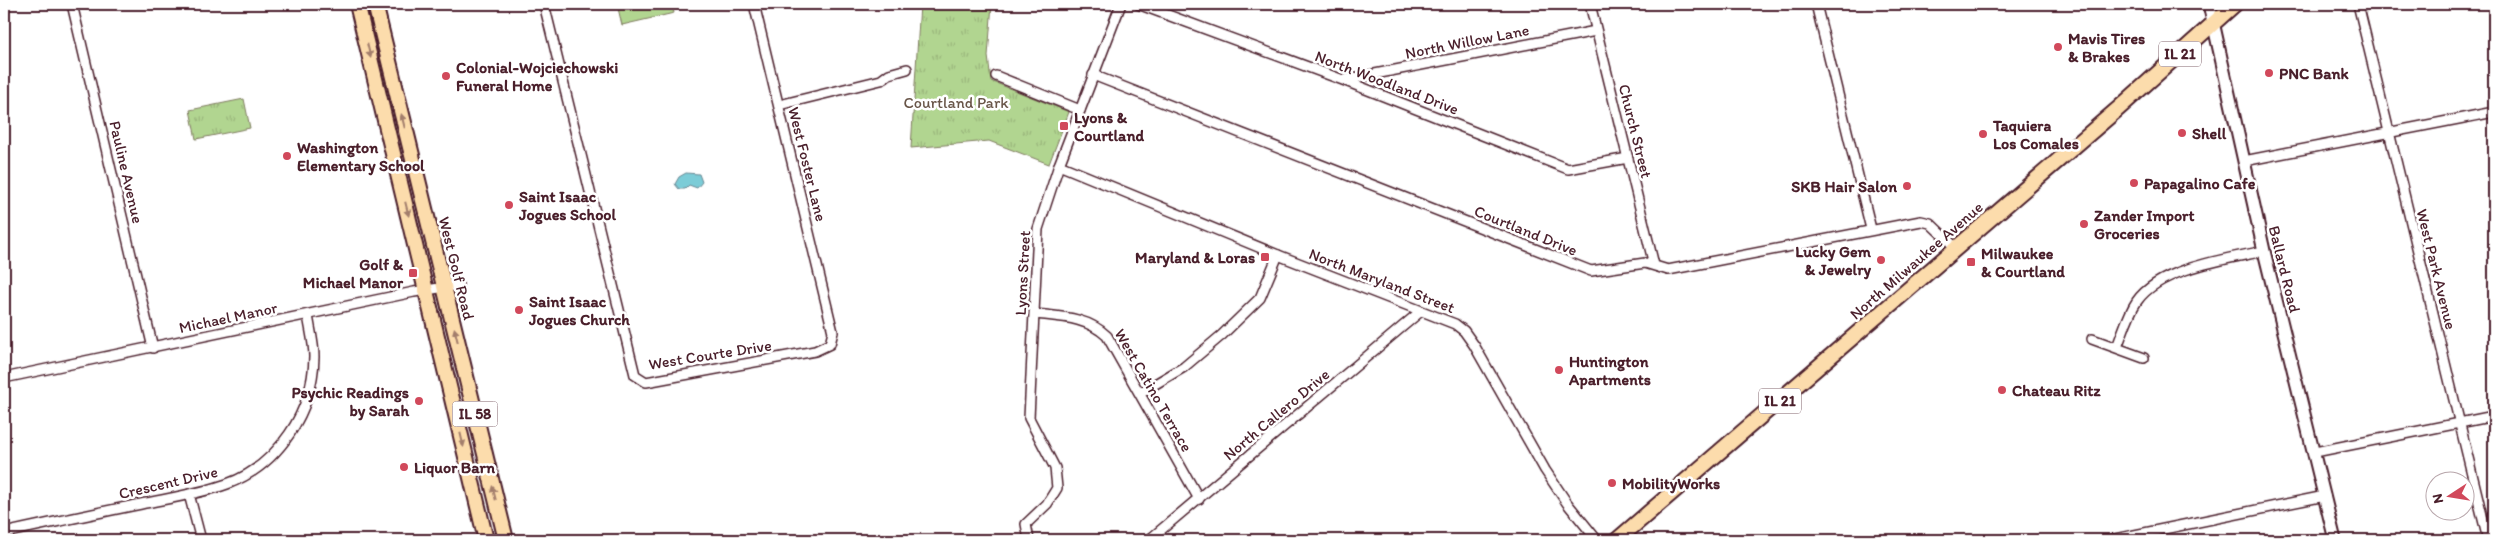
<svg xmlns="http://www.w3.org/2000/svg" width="2498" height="544" font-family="Itim,sans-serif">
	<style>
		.grass { fill: #b1d590; stroke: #7e7a5e }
		.park { fill: url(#park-tufts); stroke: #7e7a5e }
		.water { fill: #7cccd7; stroke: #688792 }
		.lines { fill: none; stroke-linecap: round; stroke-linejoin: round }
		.minor-casing { stroke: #4a1f2b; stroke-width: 12 }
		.tertiary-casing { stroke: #4a1f2b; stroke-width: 15 }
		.primary-casing { stroke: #4a1f2b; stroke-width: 18 }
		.minor { stroke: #fff; stroke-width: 9 }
		.tertiary { stroke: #fff; stroke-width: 11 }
		.primary { stroke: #fcdcac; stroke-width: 14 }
		.oneway { fill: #a37e6c }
		.poi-dot { fill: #d1495b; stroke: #fff; stroke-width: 2 }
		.labels { text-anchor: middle; stroke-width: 5; stroke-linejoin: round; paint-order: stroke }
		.shield { fill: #fff; stroke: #80626b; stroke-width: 1 }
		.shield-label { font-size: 15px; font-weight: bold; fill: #4a1f2b }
		.poi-label { font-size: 16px; font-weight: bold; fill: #4a1f2b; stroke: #fff; text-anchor: start }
		.street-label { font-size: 16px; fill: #4a1f2b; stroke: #fff }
		.park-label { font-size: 16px; fill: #695649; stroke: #fff }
	</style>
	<defs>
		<pattern id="park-tufts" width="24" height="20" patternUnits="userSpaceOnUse" patternTransform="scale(1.25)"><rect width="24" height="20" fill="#b1d590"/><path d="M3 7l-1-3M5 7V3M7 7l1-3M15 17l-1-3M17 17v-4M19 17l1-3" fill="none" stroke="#9ab67c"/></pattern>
	</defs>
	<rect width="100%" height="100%" fill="#fff"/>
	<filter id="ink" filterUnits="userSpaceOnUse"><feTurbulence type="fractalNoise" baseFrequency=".02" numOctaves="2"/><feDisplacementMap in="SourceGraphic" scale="10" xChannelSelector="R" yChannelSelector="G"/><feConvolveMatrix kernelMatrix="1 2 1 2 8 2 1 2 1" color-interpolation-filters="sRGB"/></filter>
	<g filter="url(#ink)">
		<polygon class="grass" points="617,4 672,4 674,13 622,25"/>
		<g class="park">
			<polygon points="920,4 992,4 988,56 991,81 1069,112 1049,164 989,141 911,148"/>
			<polygon points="244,99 250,128 196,139 190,110"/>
		</g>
		<polygon class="water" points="686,173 699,174 702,182 697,188 689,185 685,189 679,189 675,184 679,177"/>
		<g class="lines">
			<defs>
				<g id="minor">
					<polyline points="72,4 153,348"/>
					<polyline points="544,4 635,375 646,382 815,351 830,344 833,332 754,4"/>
					<polyline points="1138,4 1343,80 1568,169 1628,158"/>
					<polyline points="1590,4 1654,265"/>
					<polyline points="1816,4 1871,229"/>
					<polyline points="2358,4 2488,540"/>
					<polyline points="1093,75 1591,271 1645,263 1668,270 1921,221 1930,223 1956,248"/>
					<polyline points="996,76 1080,110"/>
					<polyline points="1344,80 1596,31"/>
					<polyline points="779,105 881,80 889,74 907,69"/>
					<polyline points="2244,161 2494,112"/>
					<polyline points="1059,165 1278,255 1455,324 1464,331 1474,345 1545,470 1567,503 1597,540"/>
					<path d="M1035,314C1061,317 1087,317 1107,336L1199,499"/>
					<polyline points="2092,339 2144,358"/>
					<path d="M2117,347C2123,332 2128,314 2137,301C2160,268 2227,259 2264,251"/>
					<polyline points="4,378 414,292 458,285"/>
					<polyline points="1140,393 1184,367 1222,335 1260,298 1278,255"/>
					<polyline points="2315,452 2494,416"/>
					<polyline points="189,494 201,540"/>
					<path d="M4,533C50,523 96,513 141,504C170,498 199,494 227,484C279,465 313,411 314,357C314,343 310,329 308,315"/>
					<polyline points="1029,540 1026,524 1047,504 1057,488 1055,468 1029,418 1038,229 1059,165 1121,4"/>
					<polyline points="1149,540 1421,311"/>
					<polyline points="2110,540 2325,496"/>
				</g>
				<polyline id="tertiary" points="2209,4 2264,251 2335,540"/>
				<g id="primary">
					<polyline points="357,4 486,540"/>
					<polyline points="375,4 506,540"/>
					<polyline points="1617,540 2119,108 2235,4"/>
				</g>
			</defs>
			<use href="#minor" class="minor-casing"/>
			<use href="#tertiary" class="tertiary-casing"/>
			<use href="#primary" class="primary-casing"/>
			<use href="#minor" class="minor"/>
			<use href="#tertiary" class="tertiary"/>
			<use href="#primary" class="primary"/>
		</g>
		<defs><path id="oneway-solid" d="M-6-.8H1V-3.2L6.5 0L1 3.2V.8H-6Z" transform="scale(1.25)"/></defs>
		<g class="oneway">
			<use href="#oneway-solid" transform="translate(369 51) rotate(76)"/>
			<use href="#oneway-solid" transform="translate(403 121) rotate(-104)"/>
			<use href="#oneway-solid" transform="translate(407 209) rotate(76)"/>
			<use href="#oneway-solid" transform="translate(456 335) rotate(-104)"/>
			<use href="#oneway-solid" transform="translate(462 440) rotate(77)"/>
			<use href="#oneway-solid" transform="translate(494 493) rotate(-104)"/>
		</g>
	</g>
	<g class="poi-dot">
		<circle cx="2058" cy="47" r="5"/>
		<circle cx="2269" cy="73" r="5"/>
		<circle cx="446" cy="76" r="5"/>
		<rect x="1059" y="121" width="10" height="10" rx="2.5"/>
		<circle cx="2182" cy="133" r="5"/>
		<circle cx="1983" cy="134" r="5"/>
		<circle cx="287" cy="156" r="5"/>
		<circle cx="2134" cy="183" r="5"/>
		<circle cx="1907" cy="186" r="5"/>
		<circle cx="509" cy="205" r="5"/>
		<circle cx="2084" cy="224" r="5"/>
		<rect x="1260" y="252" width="10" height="10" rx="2.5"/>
		<circle cx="1881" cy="260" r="5"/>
		<rect x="1966" y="257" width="10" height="10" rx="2.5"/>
		<rect x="408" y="268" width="10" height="10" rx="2.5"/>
		<circle cx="519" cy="310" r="5"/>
		<circle cx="1559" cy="370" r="5"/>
		<circle cx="2002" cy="390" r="5"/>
		<circle cx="419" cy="401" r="5"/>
		<circle cx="404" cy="467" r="5"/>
		<circle cx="1612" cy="483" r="5"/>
	</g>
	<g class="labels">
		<g class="shield">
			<rect x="2159" y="41.5" width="42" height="25" rx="4"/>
			<rect x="1759" y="388.5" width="42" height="25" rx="4"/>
			<rect x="452.5" y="401.5" width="45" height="25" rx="4"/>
		</g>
		<g class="shield-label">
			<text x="2180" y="59">IL 21</text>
			<text x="1780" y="406">IL 21</text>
			<text x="475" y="419">IL 58</text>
		</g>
		<g class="poi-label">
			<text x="2068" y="44">Mavis Tires<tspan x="2068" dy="18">&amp; Brakes</tspan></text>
			<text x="456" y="73">Colonial-Wojciechowski<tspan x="456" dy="18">Funeral Home</tspan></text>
			<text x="2279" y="79">PNC Bank</text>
			<text x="1074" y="123">Lyons &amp;<tspan x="1074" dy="18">Courtland</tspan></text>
			<text x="1993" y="131">Taquiera<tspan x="1993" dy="18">Los Comales</tspan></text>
			<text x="2192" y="139">Shell</text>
			<text x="297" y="153">Washington<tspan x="297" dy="18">Elementary School</tspan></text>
			<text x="2144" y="189">Papagalino Cafe</text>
			<text x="1897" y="192" text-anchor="end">SKB Hair Salon</text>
			<text x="519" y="202">Saint Isaac<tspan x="519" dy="18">Jogues School</tspan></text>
			<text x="2094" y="221">Zander Import<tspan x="2094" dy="18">Groceries</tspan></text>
			<text x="1871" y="257" text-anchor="end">Lucky Gem<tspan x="1871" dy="18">&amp; Jewelry</tspan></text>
			<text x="1981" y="259">Milwaukee<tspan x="1981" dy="18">&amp; Courtland</tspan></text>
			<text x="1255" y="263" text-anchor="end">Maryland &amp; Loras</text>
			<text x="403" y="270" text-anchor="end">Golf &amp;<tspan x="403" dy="18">Michael Manor</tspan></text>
			<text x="529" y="307">Saint Isaac<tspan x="529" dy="18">Jogues Church</tspan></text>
			<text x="1569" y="367">Huntington<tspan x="1569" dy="18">Apartments</tspan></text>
			<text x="2012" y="396">Chateau Ritz</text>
			<text x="409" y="398" text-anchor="end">Psychic Readings<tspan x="409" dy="18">by Sarah</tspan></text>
			<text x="414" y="473">Liquor Barn</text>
			<text x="1622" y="489">MobilityWorks</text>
		</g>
		<g class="street-label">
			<text transform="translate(1467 41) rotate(-11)" y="6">North Willow Lane</text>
			<text transform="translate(1387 82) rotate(21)" y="6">North Woodland Drive</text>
			<text transform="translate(1636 131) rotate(76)" y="6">Church Street</text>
			<text transform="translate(808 164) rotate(76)" y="6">West Foster Lane</text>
			<text transform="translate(127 172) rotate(77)" y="6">Pauline Avenue</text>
			<text transform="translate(1526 230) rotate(22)" y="6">Courtland Drive</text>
			<text transform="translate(1916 260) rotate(-41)" y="6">North Milwaukee Avenue</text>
			<text transform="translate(457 268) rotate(76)" y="6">West Golf Road</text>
			<text transform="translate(2285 269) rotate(76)" y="6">Ballard Road</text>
			<text transform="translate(2437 269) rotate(76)" y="6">West Park Avenue</text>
			<text transform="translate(1022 273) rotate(-87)" y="6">Lyons Street</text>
			<text transform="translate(1382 280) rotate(21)" y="6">North Maryland Street</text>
			<text transform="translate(228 317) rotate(-12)" y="6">Michael Manor</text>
			<text transform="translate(710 354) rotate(-9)" y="6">West Courte Drive</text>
			<text transform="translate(1154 390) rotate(60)" y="6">West Catino Terrace</text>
			<text transform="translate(1276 414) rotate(-40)" y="6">North Callero Drive</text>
			<text transform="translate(168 482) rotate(-13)" y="6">Crescent Drive</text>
		</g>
		<g class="park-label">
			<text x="956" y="108">Courtland Park</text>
		</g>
	</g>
	<rect width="2498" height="544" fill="none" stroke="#fff" stroke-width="20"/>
	<rect x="10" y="10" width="2478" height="524" fill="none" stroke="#4a1f2b" stroke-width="2" filter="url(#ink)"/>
	<g transform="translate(2450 496) rotate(258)"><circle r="24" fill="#ffffff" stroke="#b7a5aa"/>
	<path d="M0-4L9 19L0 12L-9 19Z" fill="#d1495b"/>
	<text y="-8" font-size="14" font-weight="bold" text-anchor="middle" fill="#4a1f2b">N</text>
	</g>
</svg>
